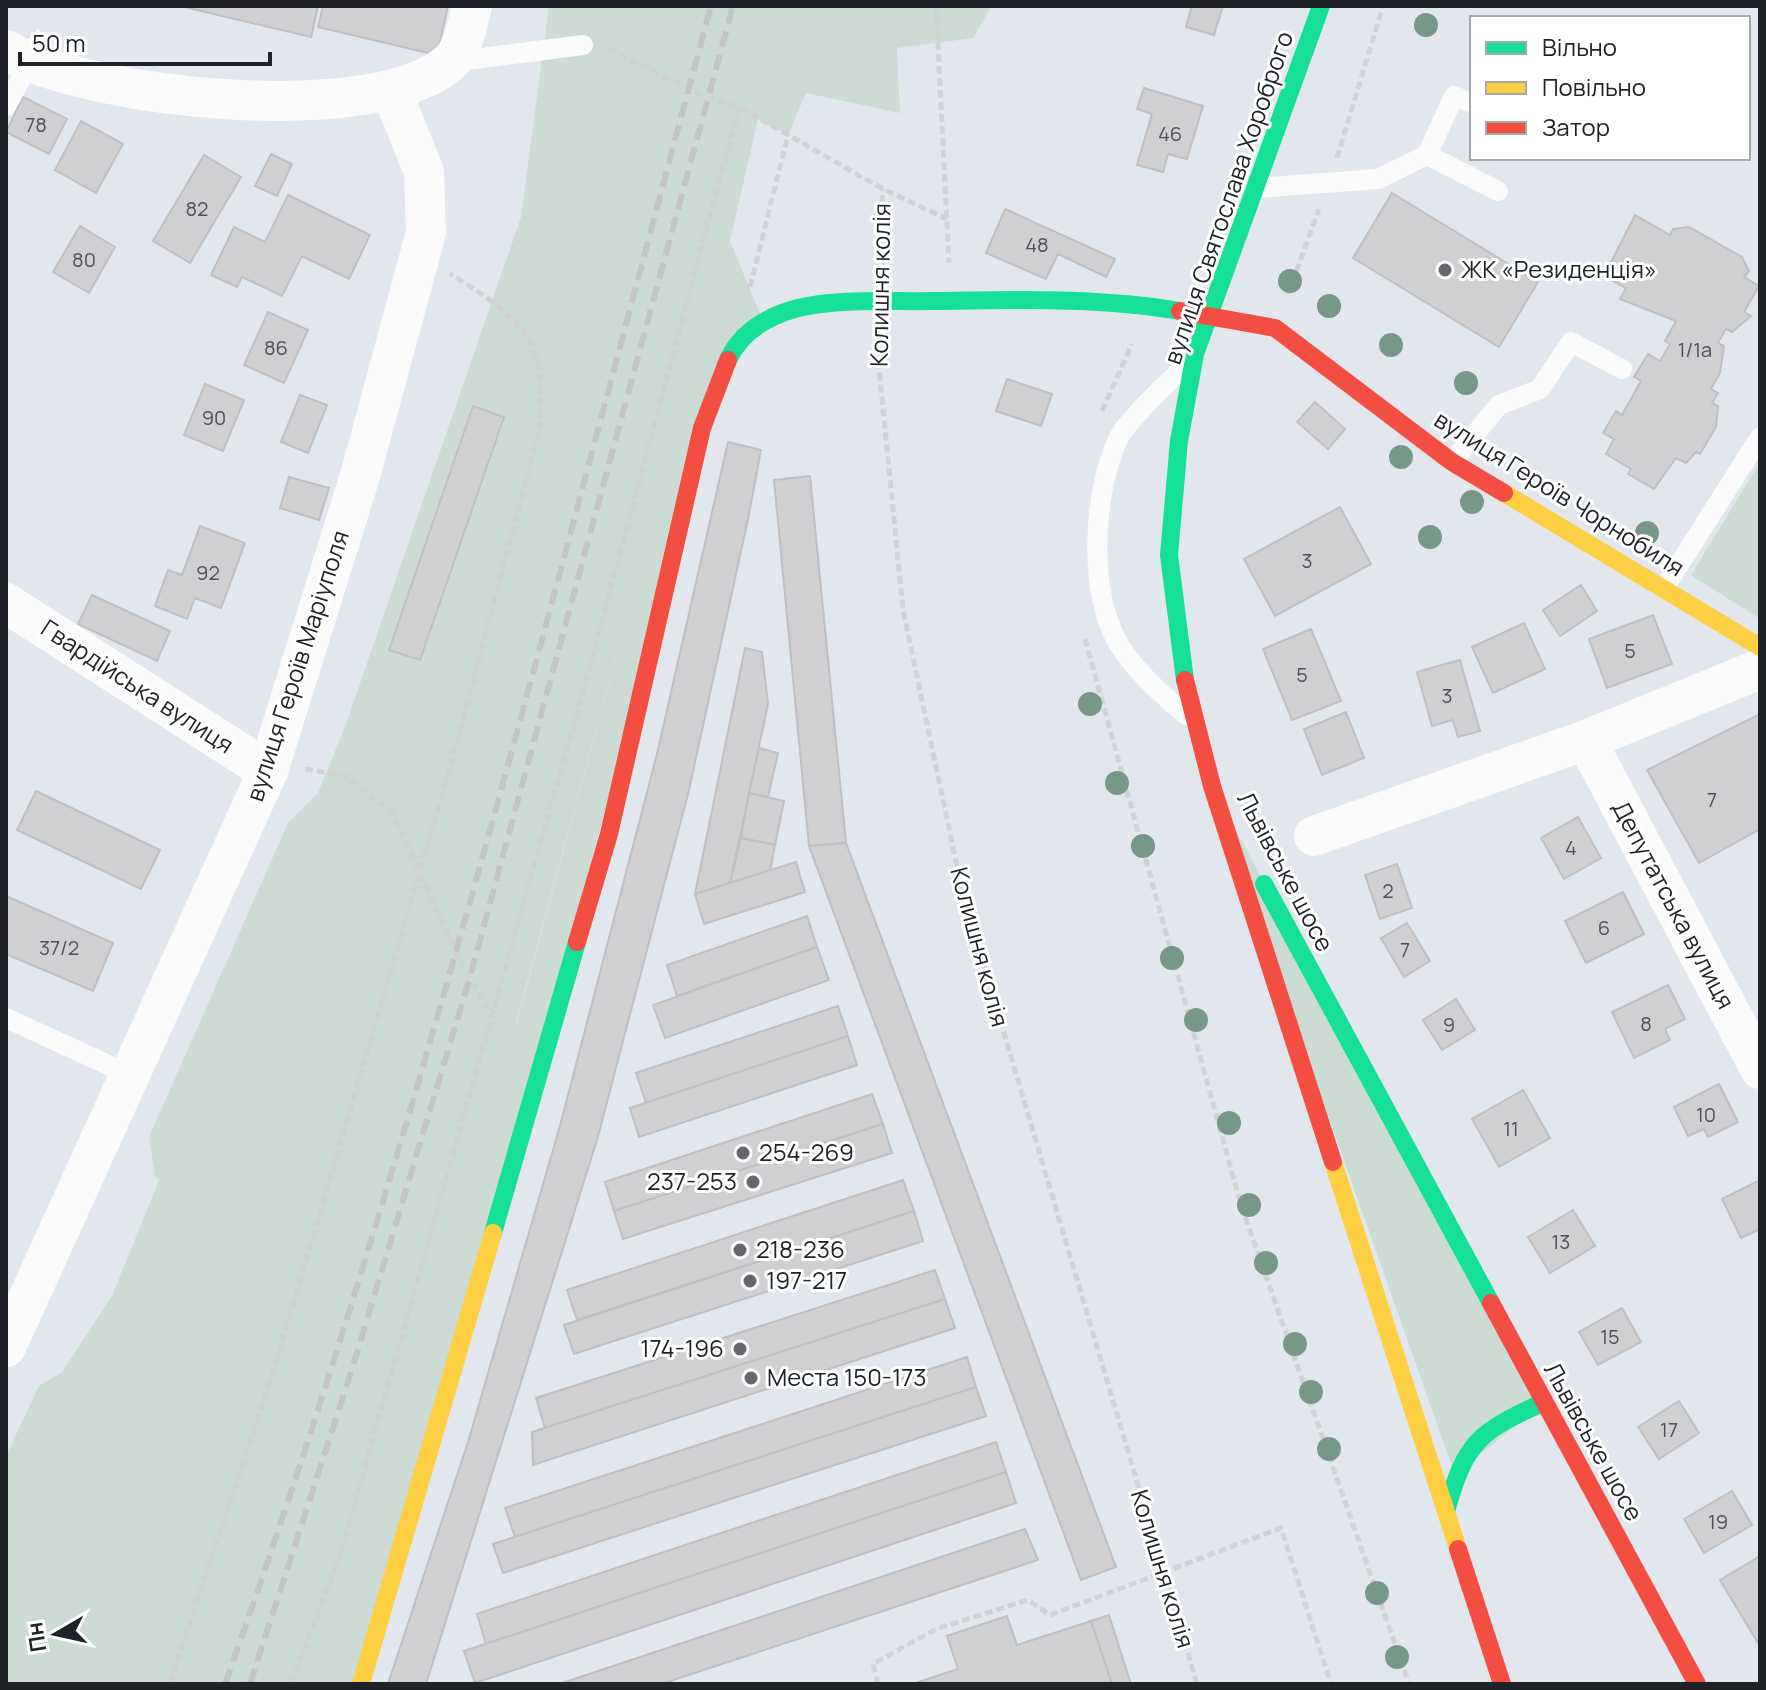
<svg xmlns="http://www.w3.org/2000/svg" width="1766" height="1690" font-family="Manrope,sans-serif">
	<style>
		.green { fill: #cddbd5; fill-rule: evenodd }
		.building { fill: #d0d0d2; stroke: #c0bfc2; stroke-width: 2 }
		.lines { fill: none; stroke-linecap: round; stroke-linejoin: round }
		.path { stroke: #d1d2d4; stroke-width: 5; stroke-dasharray: 8 4; stroke-linecap: butt }
		.lane { stroke: #fbfbfc; stroke-width: 20 }
		.street { stroke: #fbfbfc; stroke-width: 40 }
		.fast { stroke: #16e098; stroke-width: 18 }
		.slow { stroke: #ffcf43; stroke-width: 18 }
		.jam { stroke: #f24e42; stroke-width: 18 }
		.rail { stroke: #c3c4c6; stroke-width: 6; stroke-dasharray: 16 8; stroke-linecap: butt }
		.tree { fill: #779889 }
		.poi-dot { fill: #63676c; stroke: #fff; stroke-width: 3 }
		.labels { text-anchor: middle; stroke-width: 6; stroke-linejoin: round; paint-order: stroke }
		.number-label { font-size: 20px; fill: #4e5054 }
		.street-label { font-size: 24px; fill: #1f2226; stroke: #fff }
		.poi-label { font-size: 24px; fill: #1f2226; stroke: #fff; text-anchor: start }
	</style>
	<rect width="100%" height="100%" fill="#e2e7ed"/>
	<g class="green">
		<path d="M549,6H991L974,38L897,48L900,113L806,93L788,135L758,119L730,241L763,321L736,342L361,1684H6V1456L39,1386L62,1372L112,1296L159,1180L155,1176L149,1137L288,823L318,793L346,724L521,217ZM681,418L517,1022L516,1023Z"/>
		<polygon points="1760,462 1760,619 1691,575"/>
		<polygon points="1212,786 1544,1402 1455,1475"/>
	</g>
	<g class="building">
		<polygon points="180,6 318,6 311,37"/>
		<polygon points="323,6 448,6 437,55 318,27"/>
		<polygon points="1192,6 1223,6 1214,35 1186,27"/>
		<polygon points="1144,88 1203,106 1187,159 1168,154 1163,172 1137,165 1152,114 1137,109"/>
		<polygon points="23,97 67,119 49,154 6,132"/>
		<polygon points="81,121 123,144 96,193 55,170"/>
		<polygon points="271,154 292,164 277,196 255,186"/>
		<polygon points="204,155 241,177 190,263 153,241"/>
		<polygon points="1392,193 1538,282 1499,347 1353,258"/>
		<polygon points="288,195 370,235 349,279 302,256 282,296 242,277 237,287 211,275 234,227 265,242"/>
		<polygon points="1005,209 1115,259 1106,277 1058,254 1046,279 986,253"/>
		<polygon points="1635,215 1670,235 1673,229 1689,227 1742,257 1749,271 1744,277 1759,286 1744,312 1751,316 1732,332 1726,329 1718,343 1724,346 1720,373 1711,389 1718,393 1712,403 1718,406 1716,427 1700,454 1696,452 1686,463 1676,458 1654,489 1628,474 1631,469 1606,454 1614,439 1603,433 1616,411 1622,415 1641,381 1634,377 1648,354 1660,361 1670,344 1665,341 1676,321 1620,299 1626,288 1604,276"/>
		<polygon points="80,226 115,247 89,293 53,272"/>
		<polygon points="268,312 308,330 284,383 244,365"/>
		<polygon points="1007,379 1052,394 1041,426 996,411"/>
		<polygon points="205,384 244,400 223,451 184,435"/>
		<polygon points="300,395 327,405 308,453 281,442"/>
		<polygon points="1315,402 1345,429 1328,449 1297,422"/>
		<polygon points="473,406 504,417 420,660 389,650"/>
		<polygon points="728,442 761,450 748,519 689,790 597,1140 426,1684 388,1684 468,1442 560,1126 657,754"/>
		<polygon points="810,476 846,843 809,846 774,480"/>
		<polygon points="289,477 329,488 319,520 280,508"/>
		<polygon points="1340,507 1371,564 1275,616 1244,559"/>
		<polygon points="200,526 245,543 221,608 195,598 187,619 155,606 168,570 182,575"/>
		<polygon points="1581,585 1597,611 1560,636 1543,610"/>
		<polygon points="92,595 170,631 157,661 78,624"/>
		<polygon points="1653,615 1672,664 1607,688 1589,639"/>
		<polygon points="1524,623 1545,669 1493,693 1472,647"/>
		<polygon points="1311,629 1341,701 1292,720 1263,649"/>
		<polygon points="745,648 762,652 768,704 730,883 695,894"/>
		<polygon points="1460,660 1480,731 1458,737 1453,720 1432,726 1417,672"/>
		<polygon points="1346,712 1364,758 1322,775 1304,729"/>
		<polygon points="1760,714 1760,829 1699,863 1647,770"/>
		<polygon points="759,748 778,753 768,797 749,793"/>
		<polygon points="36,791 160,850 141,889 17,830"/>
		<polygon points="749,793 784,801 775,845 741,838"/>
		<polygon points="1578,817 1601,858 1564,879 1541,838"/>
		<polygon points="741,838 775,845 770,871 730,883"/>
		<polygon points="846,843 1116,1567 1081,1580 809,846"/>
		<polygon points="796,862 805,892 704,924 695,894"/>
		<polygon points="1397,864 1412,908 1380,919 1365,875"/>
		<polygon points="1623,892 1644,934 1586,963 1565,921"/>
		<polygon points="6,896 113,943 93,991 6,954"/>
		<polygon points="807,916 817,947 677,996 667,965"/>
		<polygon points="1407,923 1430,961 1404,977 1381,938"/>
		<polygon points="817,947 829,980 665,1038 653,1005"/>
		<polygon points="1668,985 1685,1019 1665,1029 1670,1040 1634,1058 1612,1012"/>
		<polygon points="1456,999 1475,1030 1442,1050 1423,1020"/>
		<polygon points="838,1006 848,1036 646,1103 636,1073"/>
		<polygon points="848,1036 857,1065 639,1137 630,1108"/>
		<polygon points="1719,1084 1738,1122 1708,1137 1704,1129 1688,1136 1674,1107"/>
		<polygon points="1523,1090 1550,1138 1499,1167 1472,1119"/>
		<polygon points="872,1094 883,1124 614,1211 605,1182"/>
		<polygon points="883,1124 892,1153 623,1239 614,1211"/>
		<polygon points="903,1180 914,1211 577,1320 567,1290"/>
		<polygon points="1760,1180 1760,1229 1741,1238 1722,1199"/>
		<polygon points="1573,1210 1595,1246 1550,1273 1528,1237"/>
		<polygon points="914,1211 923,1241 574,1354 564,1325"/>
		<polygon points="935,1270 945,1299 545,1428 536,1398"/>
		<polygon points="945,1299 955,1328 533,1465 532,1432"/>
		<polygon points="1622,1308 1641,1342 1598,1365 1579,1332"/>
		<polygon points="967,1357 976,1387 515,1537 505,1508"/>
		<polygon points="976,1387 986,1416 503,1573 493,1544"/>
		<polygon points="1679,1401 1699,1433 1659,1459 1638,1427"/>
		<polygon points="996,1442 1006,1472 486,1644 477,1614"/>
		<polygon points="1006,1472 1016,1503 475,1683 464,1651"/>
		<polygon points="1732,1491 1752,1525 1704,1553 1684,1519"/>
		<polygon points="1025,1529 1038,1560 661,1684 559,1684"/>
		<polygon points="1760,1556 1760,1642 1758,1643 1720,1580"/>
		<polygon points="1109,1615 1131,1684 1112,1684 1091,1621"/>
		<polygon points="1007,1616 1017,1645 1091,1621 1112,1684 912,1684 958,1669 947,1636"/>
	</g>
	<g class="lines">
		<g class="path">
			<polyline points="936,6 949,263"/>
			<polyline points="609,49 708,98 739,107 883,189 947,219"/>
			<polyline points="1337,158 1383,6"/>
			<polyline points="878,263 883,189"/>
			<polyline points="750,287 788,135"/>
			<polyline points="1288,294 1319,209"/>
			<polyline points="876,337 903,610 963,895 1197,1684"/>
			<polyline points="1102,411 1132,344"/>
			<polyline points="1085,639 1241,1205 1409,1684"/>
			<polyline points="305,769 346,776 393,814 458,956 491,1015"/>
			<path d="M170,1684L279,1353L451,765L540,427C540,401 544,365 530,341C513,313 477,290 450,274"/>
			<polyline points="291,1684 340,1556 589,670 739,107"/>
			<polyline points="878,1684 873,1664 936,1629 1028,1600 1050,1615 1281,1528 1331,1684"/>
		</g>
		<g class="lane">
			<polyline points="451,62 583,45"/>
			<polyline points="6,106 29,64"/>
			<polyline points="1427,155 1454,96 1472,103"/>
			<polyline points="1257,188 1378,179 1427,155 1498,191"/>
			<path d="M1185,366C1168,383 1127,420 1118,439C1093,494 1088,589 1118,643C1134,670 1162,695 1186,715"/>
			<polyline points="1452,462 1499,405 1540,389 1571,342 1622,369"/>
			<polyline points="1665,587 1760,437"/>
			<polyline points="6,1018 130,1075"/>
		</g>
		<g class="street">
			<path d="M6,50C88,99 376,129 450,62C463,50 468,23 472,6"/>
			<polyline points="6,603 268,771"/>
			<polyline points="1586,740 1760,1069"/>
			<polyline points="1314,836 1586,740 1760,669"/>
			<polyline points="6,1347 268,771 360,476 426,233 424,172 392,92"/>
		</g>
		<g class="fast">
			<path d="M728,360C741,332 768,316 798,308C840,298 889,302 931,301C1014,300 1098,297 1180,311"/>
			<polyline points="1185,680 1169,555 1179,441 1195,354 1321,6"/>
			<polyline points="1264,884 1491,1303"/>
			<polyline points="493,1233 577,942"/>
			<path d="M1447,1508C1466,1440 1481,1431 1544,1402"/>
		</g>
		<g class="slow">
			<polyline points="1504,493 1760,647"/>
			<polyline points="1333,1162 1458,1549"/>
			<polyline points="361,1684 493,1233"/>
		</g>
		<g class="jam">
			<polyline points="1180,311 1275,328 1452,462 1504,493"/>
			<polyline points="1185,680 1212,786 1333,1162"/>
			<polyline points="577,942 609,834 702,428 728,360"/>
			<polyline points="1491,1303 1697,1684"/>
			<polyline points="1458,1549 1502,1684"/>
		</g>
		<g class="rail">
			<path d="M225,1684C421,1135 559,568 711,6"/>
			<polyline points="250,1684 354,1363 470,977 733,6"/>
		</g>
	</g>
	<g class="tree">
		<circle cx="1426" cy="25" r="12"/>
		<circle cx="1290" cy="281" r="12"/>
		<circle cx="1329" cy="306" r="12"/>
		<circle cx="1391" cy="345" r="12"/>
		<circle cx="1466" cy="383" r="12"/>
		<circle cx="1401" cy="457" r="12"/>
		<circle cx="1472" cy="502" r="12"/>
		<circle cx="1647" cy="533" r="12"/>
		<circle cx="1430" cy="537" r="12"/>
		<circle cx="1090" cy="704" r="12"/>
		<circle cx="1117" cy="783" r="12"/>
		<circle cx="1143" cy="846" r="12"/>
		<circle cx="1172" cy="958" r="12"/>
		<circle cx="1196" cy="1020" r="12"/>
		<circle cx="1229" cy="1123" r="12"/>
		<circle cx="1249" cy="1205" r="12"/>
		<circle cx="1266" cy="1263" r="12"/>
		<circle cx="1295" cy="1344" r="12"/>
		<circle cx="1311" cy="1392" r="12"/>
		<circle cx="1329" cy="1449" r="12"/>
		<circle cx="1377" cy="1593" r="12"/>
		<circle cx="1397" cy="1657" r="12"/>
	</g>
	<g class="poi-dot">
		<circle cx="1445" cy="270" r="8"/>
		<circle cx="743" cy="1153" r="8"/>
		<circle cx="753" cy="1182" r="8"/>
		<circle cx="740" cy="1250" r="8"/>
		<circle cx="750" cy="1281" r="8"/>
		<circle cx="740" cy="1349" r="8"/>
		<circle cx="751" cy="1378" r="8"/>
	</g>
	<g class="labels">
		<g class="number-label">
			<text x="36" y="132">78</text>
			<text x="1170" y="141">46</text>
			<text x="197" y="216">82</text>
			<text x="1037" y="252">48</text>
			<text x="84" y="267">80</text>
			<text x="276" y="355">86</text>
			<text x="1695" y="357">1/1а</text>
			<text x="214" y="425">90</text>
			<text x="1307" y="568">3</text>
			<text x="208" y="580">92</text>
			<text x="1630" y="658">5</text>
			<text x="1302" y="682">5</text>
			<text x="1447" y="703">3</text>
			<text x="1712" y="807">7</text>
			<text x="1571" y="855">4</text>
			<text x="1388" y="898">2</text>
			<text x="1604" y="935">6</text>
			<text x="59" y="955">37/2</text>
			<text x="1405" y="957">7</text>
			<text x="1646" y="1031">8</text>
			<text x="1449" y="1032">9</text>
			<text x="1706" y="1122">10</text>
			<text x="1511" y="1136">11</text>
			<text x="1561" y="1249">13</text>
			<text x="1610" y="1344">15</text>
			<text x="1669" y="1437">17</text>
			<text x="1718" y="1529">19</text>
		</g>
		<g class="street-label">
			<text transform="translate(1229 198) rotate(-71)" y="8">вулиця Святослава Хороброго</text>
			<text transform="translate(881 285) rotate(-89)" y="8">Колишня колія</text>
			<text transform="translate(1559 494) rotate(32)" y="8">вулиця Героїв Чорнобиля</text>
			<text transform="translate(298 666) rotate(-72)" y="8">вулиця Героїв Маріуполя</text>
			<text transform="translate(137 687) rotate(33)" y="8">Гвардійська вулиця</text>
			<text transform="translate(1285 872) rotate(62)" y="8">Львівське шосе</text>
			<text transform="translate(1673 905) rotate(62)" y="8">Депутатська вулиця</text>
			<text transform="translate(979 947) rotate(75)" y="8">Колишня колія</text>
			<text transform="translate(1593 1442) rotate(61)" y="8">Львівське шосе</text>
			<text transform="translate(1162 1569) rotate(73)" y="8">Колишня колія</text>
		</g>
		<g class="poi-label">
			<text x="1461" y="278">ЖК «Резиденція»</text>
			<text x="759" y="1161">254-269</text>
			<text x="737" y="1190" text-anchor="end">237-253</text>
			<text x="756" y="1258">218-236</text>
			<text x="766" y="1289">197-217</text>
			<text x="724" y="1357" text-anchor="end">174-196</text>
			<text x="767" y="1386">Места 150-173</text>
		</g>
	</g>
	<rect width="1766" height="1690" fill="none" stroke="#1f2226" stroke-width="16"/>
	<rect x="1470" y="16" width="280" height="144" fill="#ffffff" stroke="#a5a7a8" stroke-width="2"/>
	<rect x="1486" y="42" width="40" height="12" fill="#16e098" stroke="#a5a7a8" stroke-width="2"/>
	<text x="1542" y="56" font-size="24" fill="#1f2226">Вільно</text>
	<rect x="1486" y="82" width="40" height="12" fill="#ffcf43" stroke="#a5a7a8" stroke-width="2"/>
	<text x="1542" y="96" font-size="24" fill="#1f2226">Повільно</text>
	<rect x="1486" y="122" width="40" height="12" fill="#f24e42" stroke="#a5a7a8" stroke-width="2"/>
	<text x="1542" y="136" font-size="24" fill="#1f2226">Затор</text>
	<g transform="translate(56 1634) rotate(261)" stroke="#ffffff" stroke-width="6" paint-order="stroke">
	<path d="M0-6L14 30L0 20L-14 30Z" fill="#1f2226"/>
	<text y="-12" font-size="22" font-weight="bold" text-anchor="middle" fill="#1f2226">Пн</text>
	</g>
	<path d="M20 52v12h250v-12" fill="none" stroke="#1f2226" stroke-width="4"/>
	<text x="32" y="52" font-size="24" fill="#1f2226" stroke="#ffffff" stroke-width="6" paint-order="stroke">50 m</text>
</svg>
